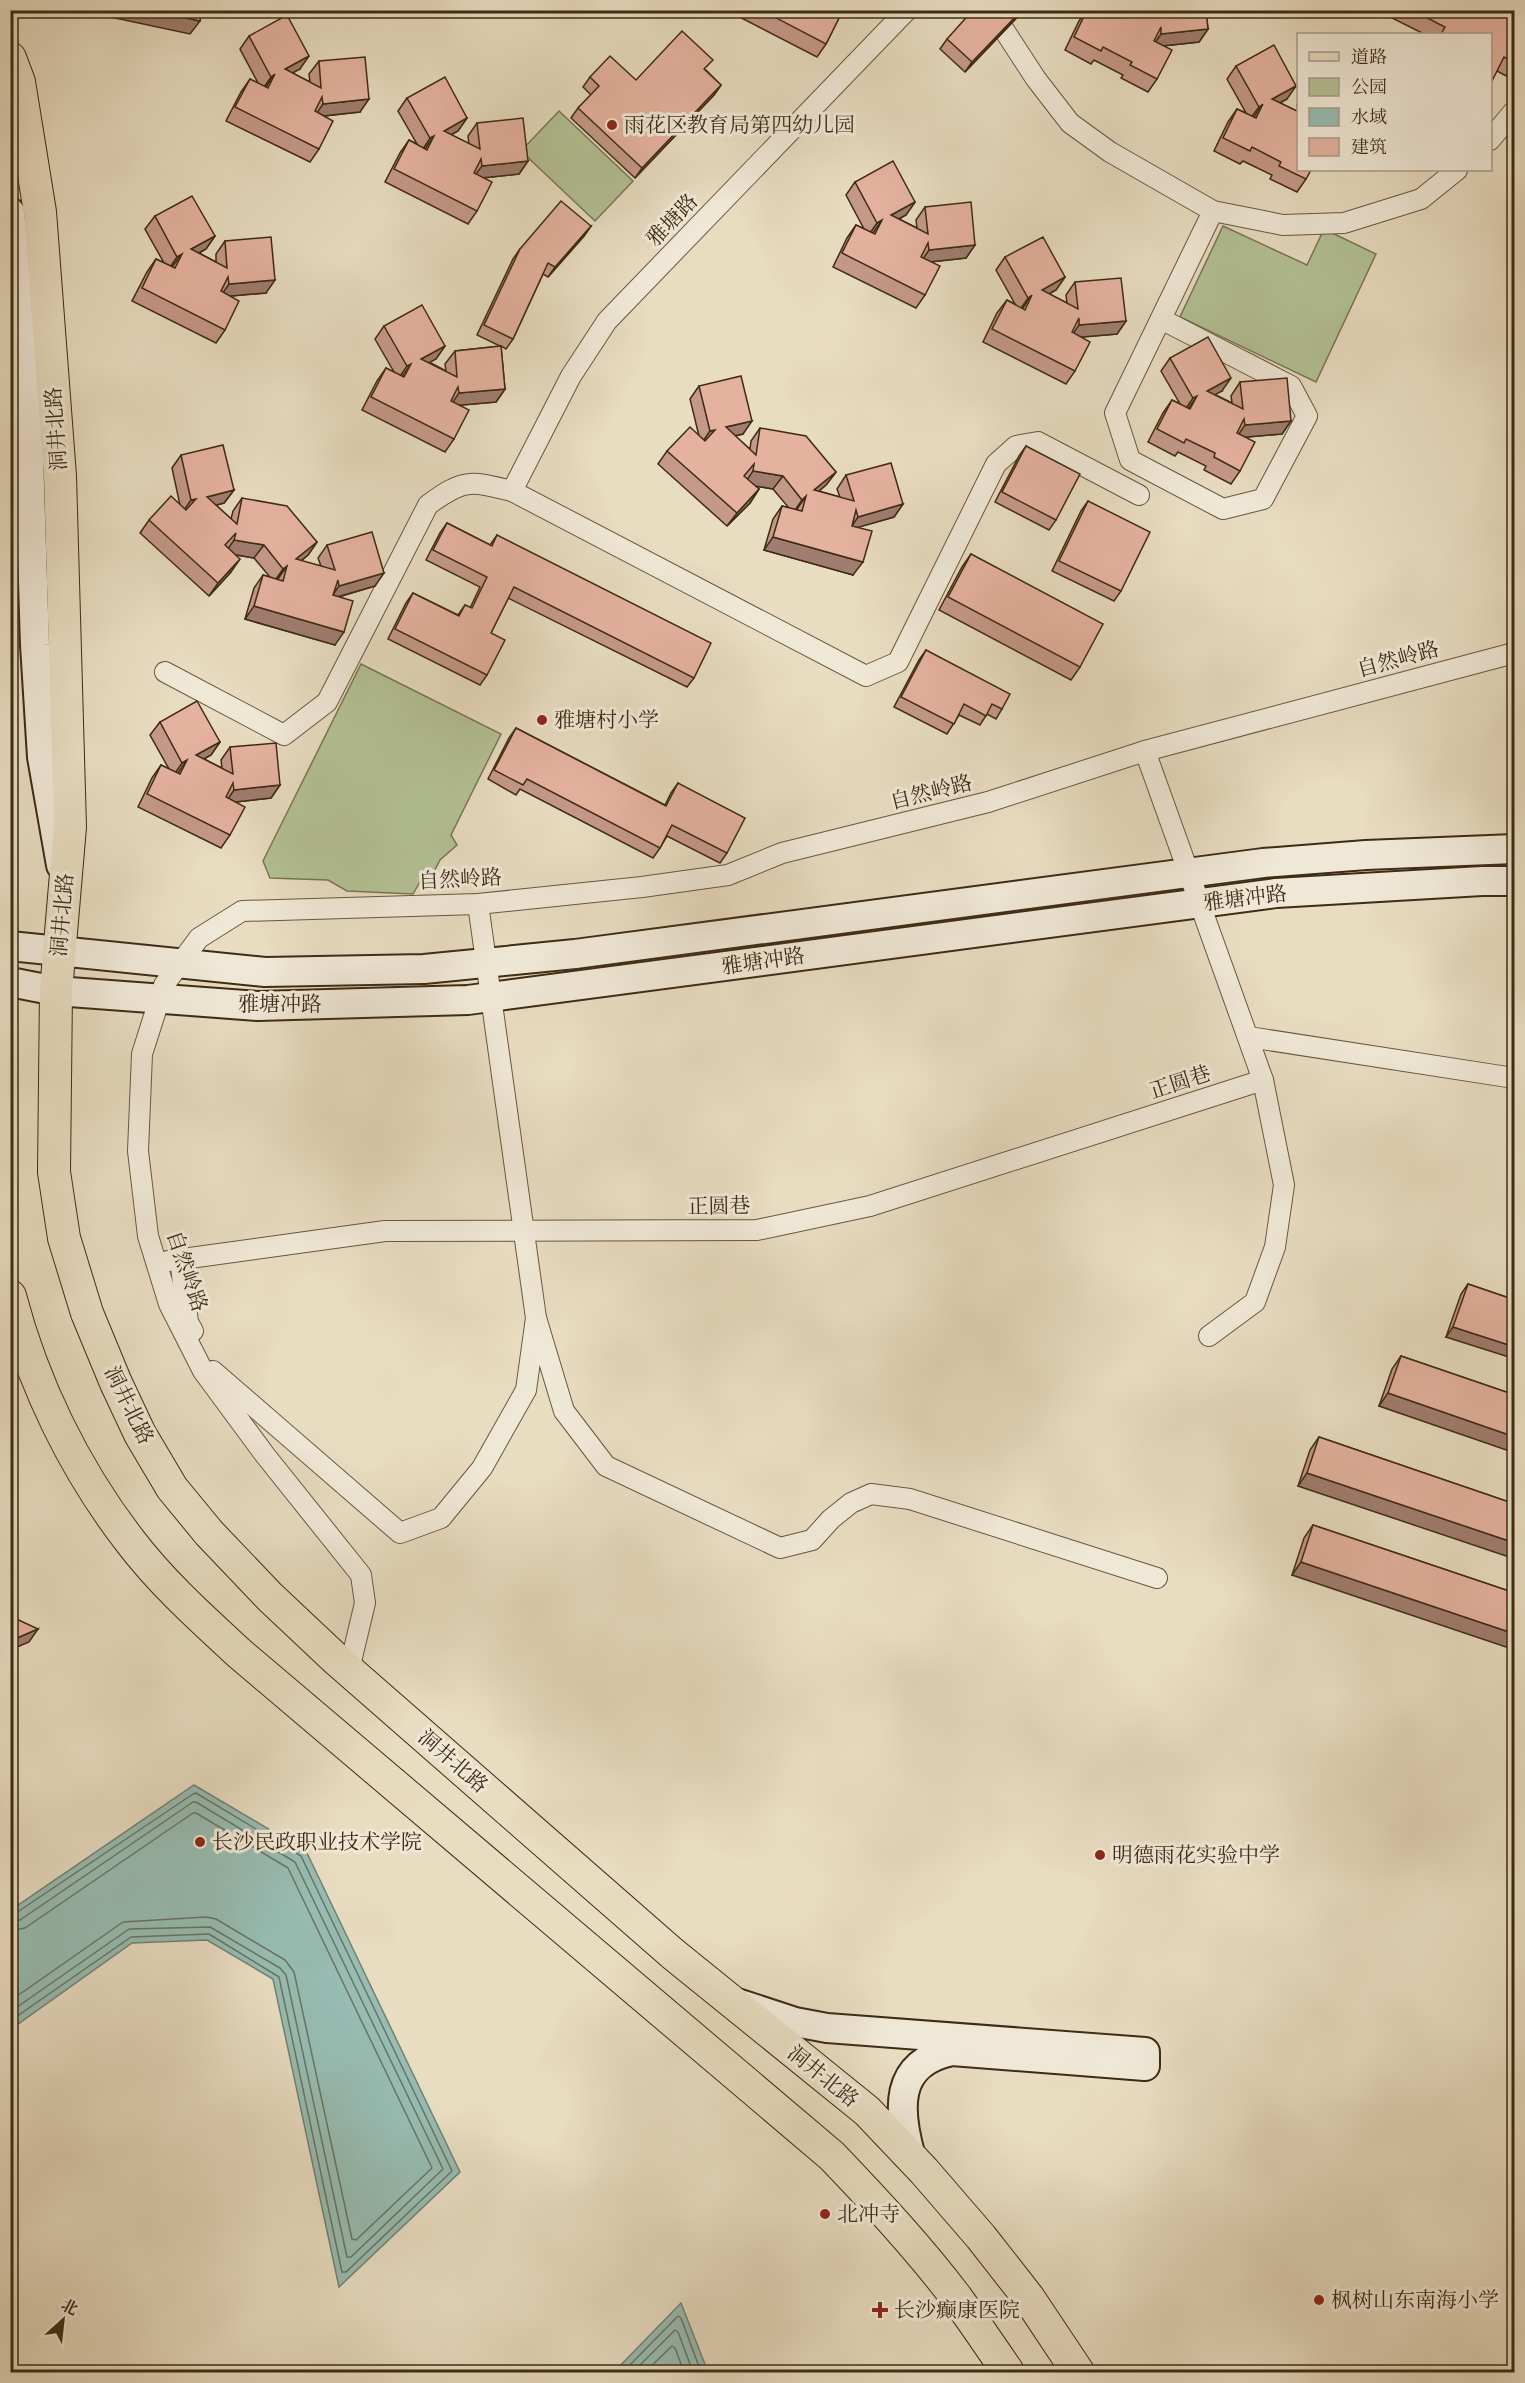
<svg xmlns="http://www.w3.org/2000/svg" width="1525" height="2383" font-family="'IM FELL Double Pica','Noto Serif SC',serif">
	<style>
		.green { fill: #b3c195; stroke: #787654; stroke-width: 1.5 }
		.water { fill: #97bcb2; stroke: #738273; stroke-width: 1.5 }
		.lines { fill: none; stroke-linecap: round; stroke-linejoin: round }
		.shore { stroke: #6a7463; stroke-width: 1.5 }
		.street-casing { stroke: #68573f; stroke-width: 22 }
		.secondary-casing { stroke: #3e2b14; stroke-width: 32 }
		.primary-casing { stroke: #3e2b14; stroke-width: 34 }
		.street { stroke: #f0e8d7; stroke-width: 20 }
		.secondary { stroke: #f0e8d7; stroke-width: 28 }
		.primary { stroke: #e8dcc1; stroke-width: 32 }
		.wall { fill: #c5998a; stroke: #3e2b14; stroke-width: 1.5 }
		.shaded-wall { fill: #a07d70; stroke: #3e2b14; stroke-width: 1.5 }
		.building { fill: #e5b2a0; stroke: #3e2b14; stroke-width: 1.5 }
		.poi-dot { fill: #8f2418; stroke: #f0e8d7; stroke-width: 2 }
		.labels { text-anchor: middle; stroke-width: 6; stroke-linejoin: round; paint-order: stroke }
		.poi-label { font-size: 21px; fill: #3e2b14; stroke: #f0e8d7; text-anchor: start }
		.street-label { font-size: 21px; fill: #3e2b14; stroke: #f0e8d7 }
	</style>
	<rect width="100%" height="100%" fill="#e8dcc1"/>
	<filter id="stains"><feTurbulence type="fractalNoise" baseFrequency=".00333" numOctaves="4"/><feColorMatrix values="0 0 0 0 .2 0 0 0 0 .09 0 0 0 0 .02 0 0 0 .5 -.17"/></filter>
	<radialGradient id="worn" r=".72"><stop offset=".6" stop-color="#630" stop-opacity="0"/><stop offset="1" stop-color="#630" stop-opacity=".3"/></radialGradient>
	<g class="green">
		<polygon points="559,111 633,181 595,221 521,151"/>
		<polygon points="1223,226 1307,265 1324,229 1376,254 1316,382 1180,317"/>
		<polygon points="361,664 501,734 451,835 457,845 440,860 427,885 421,880 413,894 347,891 328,880 270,878 263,861"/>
	</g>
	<g class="water">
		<polygon points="194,1785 306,1851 460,2172 339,2287 273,1979 207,1940 132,1943 11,2029 11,1910"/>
		<polygon points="681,2303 708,2372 614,2372"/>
	</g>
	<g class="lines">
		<g class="shore">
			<polyline points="10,1915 16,1913 193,1794 196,1793 301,1856 452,2171 346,2272 342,2272 279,1977 209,1934 131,1937 10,2021"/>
			<polyline points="10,1922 20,1920 193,1802 196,1802 295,1862 443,2169 351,2257 347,2257 286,1975 280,1968 210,1927 129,1929 10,2012"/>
			<polyline points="10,1931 25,1928 193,1813 196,1813 288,1868 432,2168 356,2240 352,2239 294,1972 285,1960 216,1919 206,1917 123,1922 10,2001"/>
			<polyline points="623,2372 678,2316 681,2318 701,2372"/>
			<polyline points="633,2372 675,2330 678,2332 693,2372"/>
			<polyline points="645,2372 672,2346 675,2348 684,2372"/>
		</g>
		<defs>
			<g id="street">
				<polyline points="991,10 1036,79 1070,123 1110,152 1213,211 1283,225 1344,223 1421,199 1457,170"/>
				<polyline points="1490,140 1514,111"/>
				<polyline points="1213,211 1115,413 1130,460 1223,509 1263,499 1307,416 1291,386 1161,319 1213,211"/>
				<polyline points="512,491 571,376 607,321 907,10"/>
				<path d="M165,672L284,735L327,702L428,505C464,478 471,481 512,491L866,676L898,662L996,464L1016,446L1038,442L1139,495"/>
				<polyline points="1145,751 1263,1080 1284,1185 1275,1247 1255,1302 1209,1336"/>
				<polyline points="478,904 536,1318"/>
				<polyline points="1249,1037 1514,1078"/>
				<polyline points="180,1259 188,1322 193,1331"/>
				<polyline points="168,1261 385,1231 757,1230 870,1206 1263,1080"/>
				<polyline points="213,1371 400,1533 441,1518 482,1468 526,1390 536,1318 564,1411 606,1466 780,1548 812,1540 831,1519 851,1503 871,1494 910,1499 1157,1578"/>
				<polyline points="349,1670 365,1603 361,1575 265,1455 203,1371 169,1304 148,1236 138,1151 142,1054 164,985 199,938 242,911 478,904 642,887 728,875 782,853 988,802 1145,751 1514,653"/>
			</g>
			<g id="secondary">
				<polyline points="10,212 26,360 35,645 42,757 61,865"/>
				<polyline points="10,946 265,972 424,969 575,954 1263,863 1366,855 1514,849"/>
				<polyline points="10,982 56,991 258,1006 468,1000 1276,893 1482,881 1514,881"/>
				<path d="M737,2003L795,2022L827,2028L1145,2052V2066L952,2051C893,2063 898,2111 911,2157"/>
			</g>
			<g id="primary">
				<polyline points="10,58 19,82 40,212 60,476 70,827 56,991 54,1172 64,1238 87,1313 116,1383 140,1434 172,1488 209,1533 270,1597 338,1661 673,1954 867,2111 924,2171 981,2237 1028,2297 1078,2372"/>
				<path d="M10,1296C33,1384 75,1470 130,1541C162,1583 201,1618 239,1653L832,2156C875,2201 918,2247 956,2297C974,2322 991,2347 1008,2372"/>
			</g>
		</defs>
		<use href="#street" class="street-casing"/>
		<use href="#secondary" class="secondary-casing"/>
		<use href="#primary" class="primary-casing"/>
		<use href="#street" class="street"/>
		<use href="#secondary" class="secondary"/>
		<use href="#primary" class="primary"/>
	</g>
	<g class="wall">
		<polygon points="726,10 843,10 826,44 817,57"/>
		<polygon points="1024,10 965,72 940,49 947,39"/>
		<polygon points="1087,10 1096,12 1095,10 1147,10 1149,12 1149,10 1206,10 1208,29 1199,42 1163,46 1157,79 1148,92 1121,78 1123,75 1094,60 1091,64 1065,50 1079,21"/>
		<polygon points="1396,10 1506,10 1515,15 1515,71 1510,78 1497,71 1491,34 1424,34 1392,18"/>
		<polygon points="249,36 300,69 292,73 310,82 309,74 319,61 360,112 324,116 319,149 310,162 226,121 241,92 250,79 258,83 240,49"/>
		<polygon points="1236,66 1287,99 1280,103 1298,112 1297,104 1299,102 1299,170 1306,179 1297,192 1270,179 1272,175 1243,161 1240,164 1214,151 1228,122 1237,109 1246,113 1227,79"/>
		<polygon points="706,70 721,85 714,95 635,178 571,118 578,108 591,95 583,87 590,77 636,80"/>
		<polygon points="407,98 467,118 458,131 451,135 469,144 468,136 477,123 528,161 519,174 483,178 477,211 468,224 385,182 400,153 409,140 417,144 398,111"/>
		<polygon points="855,182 915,202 906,215 899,219 917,228 916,220 925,207 975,245 966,258 930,262 925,295 916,308 833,267 847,238 856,225 864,229 846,195"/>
		<polygon points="155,216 215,236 206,249 199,253 216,262 216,254 225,241 266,293 230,296 225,330 216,343 132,301 147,272 156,259 164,263 145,229"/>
		<polygon points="591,226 584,236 548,277 543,274 513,339 506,349 501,346 505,389 496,402 460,405 454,439 445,452 362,410 377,381 386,368 394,372 375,339 384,326 445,346 436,359 429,362 446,371 445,364 455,351 500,346 477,335 513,259 520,249"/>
		<polygon points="1005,257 1065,277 1056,290 1049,294 1067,303 1066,295 1075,282 1126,321 1117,334 1081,337 1075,371 1066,384 983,342 997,313 1007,300 1015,304 996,270"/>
		<polygon points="1170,358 1222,391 1214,394 1232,403 1231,396 1240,382 1291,421 1282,434 1246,437 1240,471 1231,484 1204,470 1206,466 1178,452 1175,456 1148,442 1163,413 1172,400 1180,404 1161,371"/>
		<polygon points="699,386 743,434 735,436 750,449 751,441 760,428 836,472 826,485 819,491 840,497 837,489 846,475 903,504 894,517 858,527 853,575 764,550 773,519 782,506 789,508 773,489 755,486 759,489 750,503 727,526 658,464 667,451 699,436 690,399"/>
		<polygon points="1026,446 1056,520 1049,530 995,502 1019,456"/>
		<polygon points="181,455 234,490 224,503 216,505 231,519 233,511 242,498 317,542 308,555 301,561 321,566 318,558 327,545 375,586 339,597 335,645 245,619 254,588 263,575 270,577 254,558 236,555 231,572 209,596 140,533 149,520 180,505 172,468"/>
		<polygon points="1088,501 1121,591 1114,601 1052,571 1081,511"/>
		<polygon points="447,523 490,545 497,535 694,678 687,687 508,598 491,633 487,675 480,685 388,639 406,603 413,593 458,615 465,605 470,608 480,587 426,560 440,533"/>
		<polygon points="971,554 1080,667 1071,680 939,610 962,567"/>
		<polygon points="926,650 1002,709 996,719 987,714 980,725 959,715 947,734 894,707 919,660"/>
		<polygon points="160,722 220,742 211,755 204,759 222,768 221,760 230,747 280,785 271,798 236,802 230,835 221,848 138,807 152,778 161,765 169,769 150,735"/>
		<polygon points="516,728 665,805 671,793 678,783 727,853 720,863 667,836 660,848 653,858 520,789 516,795 488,779 509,738"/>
		<polygon points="1468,1284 1515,1300 1446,1337 1461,1294"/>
		<polygon points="1401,1356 1515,1395 1379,1406 1392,1369"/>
		<polygon points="1319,1437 1515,1504 1298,1486 1310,1450"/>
		<polygon points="1313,1525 1515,1593 1292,1575 1304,1538"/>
	</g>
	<g class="shaded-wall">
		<polygon points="88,10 151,10 200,21 190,34 101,15 85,15"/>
		<polygon points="1022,10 1024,10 965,72 972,62"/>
		<polygon points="1106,10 1109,10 1105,17 1100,19"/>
		<polygon points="1208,29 1199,42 1152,47 1161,34"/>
		<polygon points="309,56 300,69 276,82 285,69"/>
		<polygon points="275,74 266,87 262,90 271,77"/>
		<polygon points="721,85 714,95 635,178 642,168"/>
		<polygon points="1296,86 1287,99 1263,112 1272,99"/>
		<polygon points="369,99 360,112 314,117 323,104"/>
		<polygon points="1263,104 1254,117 1249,120 1259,107"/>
		<polygon points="467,118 458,131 434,144 444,131"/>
		<polygon points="434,136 425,149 421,152 430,138"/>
		<polygon points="528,161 519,174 472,179 482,166"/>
		<polygon points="915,202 906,215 882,228 891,215"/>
		<polygon points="882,220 873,233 868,236 877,223"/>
		<polygon points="591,226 584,236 548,277 555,267"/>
		<polygon points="215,236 206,249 182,262 191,249"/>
		<polygon points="975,245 966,258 920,263 929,250"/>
		<polygon points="182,254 172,267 168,270 177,257"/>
		<polygon points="1065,277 1056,290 1032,303 1042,290"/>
		<polygon points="275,280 266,293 220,297 229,284"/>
		<polygon points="1032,295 1023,308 1019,311 1028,298"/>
		<polygon points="1126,321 1117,334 1070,338 1079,325"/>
		<polygon points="445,346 436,359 412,372 421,359"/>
		<polygon points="411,364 402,377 398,379 407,366"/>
		<polygon points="1231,378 1222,391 1198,404 1207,391"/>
		<polygon points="505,389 496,402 450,406 459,393"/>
		<polygon points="1197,396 1188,409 1184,411 1193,398"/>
		<polygon points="752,421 743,434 716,440 726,427"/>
		<polygon points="1291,421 1282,434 1236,438 1245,425"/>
		<polygon points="715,430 706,443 701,444 710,431"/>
		<polygon points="753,471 783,476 773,489 744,484"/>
		<polygon points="836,472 826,485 805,503 814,490"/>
		<polygon points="759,489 750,503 727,526 737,513"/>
		<polygon points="234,490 224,503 198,510 207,497"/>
		<polygon points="806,496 797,509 793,513 802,500"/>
		<polygon points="196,499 187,512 182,513 191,500"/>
		<polygon points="903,504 894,517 849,530 858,517"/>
		<polygon points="773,537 863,562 853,575 764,550"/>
		<polygon points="234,540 264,545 254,558 225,553"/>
		<polygon points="317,542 308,555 287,572 296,559"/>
		<polygon points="240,559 231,572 209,596 218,583"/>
		<polygon points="287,566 278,579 274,582 283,569"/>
		<polygon points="384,573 375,586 330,599 339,586"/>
		<polygon points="254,606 344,632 335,645 245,619"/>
		<polygon points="220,742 211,755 187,768 196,755"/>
		<polygon points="187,760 178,773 173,776 182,763"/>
		<polygon points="280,785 271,798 225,803 234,790"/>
		<polygon points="1453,1327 1515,1347 1515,1359 1446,1337"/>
		<polygon points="1388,1393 1515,1437 1515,1453 1379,1406"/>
		<polygon points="1307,1473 1515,1543 1515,1559 1298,1486"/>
		<polygon points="1301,1562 1515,1634 1515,1650 1292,1575"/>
		<polygon points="38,1629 29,1642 10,1650 10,1641"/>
	</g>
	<g class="building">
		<polygon points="151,10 202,10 200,21"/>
		<polygon points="761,10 843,10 826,44"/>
		<polygon points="973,10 1022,10 972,62 947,39"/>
		<polygon points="1087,10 1093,10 1107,18 1110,10 1147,10 1160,17 1159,10 1206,10 1208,29 1161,34 1161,27 1154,41 1172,50 1157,79 1130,65 1132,62 1103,47 1101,51 1074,37"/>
		<polygon points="1412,10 1506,10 1515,15 1515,63 1504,57 1491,83 1491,34 1441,34 1445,27"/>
		<polygon points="287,15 309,56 285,69 321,88 319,61 365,57 369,99 323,104 322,97 315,111 333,121 319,149 235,107 250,79 268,88 275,74 271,77 249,36"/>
		<polygon points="682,31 713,60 704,69 721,85 642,168 578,108 599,86 590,77 610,56 636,80"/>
		<polygon points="1274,45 1296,86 1272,99 1299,112 1299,170 1311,170 1306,179 1279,166 1281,162 1252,147 1250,151 1223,138 1237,109 1256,118 1263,104 1259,107 1236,66"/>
		<polygon points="445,77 467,118 444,131 480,149 477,123 523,118 528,161 482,166 481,159 474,173 492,182 477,211 394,169 409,140 427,150 434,136 430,138 407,98"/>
		<polygon points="893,161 915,202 891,215 928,234 925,207 971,202 975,245 929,250 928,243 921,257 940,266 925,295 842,253 856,225 875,234 882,220 877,223 855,182"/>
		<polygon points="192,196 215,236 191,249 227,268 225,241 271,237 275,280 229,284 228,277 221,291 239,301 225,330 142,288 156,259 175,268 182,254 177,257 155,216"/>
		<polygon points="561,201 591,226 555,267 548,263 513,339 484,325 520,249"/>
		<polygon points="1043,237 1065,277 1042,290 1078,309 1075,282 1121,278 1126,321 1079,325 1079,318 1072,332 1090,342 1075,371 992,329 1007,300 1025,310 1032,295 1028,298 1005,257"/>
		<polygon points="422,305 445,346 421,359 457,377 455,351 501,346 505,389 459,393 458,387 451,401 469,410 454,439 371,397 386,368 404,377 411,364 407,366 384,326"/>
		<polygon points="1208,337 1231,378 1207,391 1243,409 1240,382 1287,378 1291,421 1245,425 1244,419 1237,433 1255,442 1240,471 1214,457 1215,453 1186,439 1184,443 1157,429 1172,400 1190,409 1197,396 1193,398 1170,358"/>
		<polygon points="741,376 752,421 726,427 756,455 760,428 806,436 836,472 814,490 854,501 846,475 891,463 903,504 858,517 856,510 852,526 872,531 863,562 773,537 782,506 802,511 806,496 802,500 783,476 753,471 754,464 744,476 759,489 737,513 667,451 690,427 705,441 715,430 710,431 699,386"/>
		<polygon points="223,445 234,490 207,497 237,524 242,498 287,506 317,542 296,559 335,570 327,545 372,532 384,573 339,586 338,580 333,595 353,601 344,632 254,606 263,575 283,581 287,566 283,569 264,545 234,540 236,533 225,545 240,559 218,583 149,520 171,496 186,510 196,499 191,500 181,455"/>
		<polygon points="1026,446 1080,474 1056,520 1002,492"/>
		<polygon points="1088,501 1150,532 1121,591 1059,561"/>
		<polygon points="447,523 492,546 497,535 711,643 694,678 514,587 491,633 505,640 487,675 395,629 413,593 459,616 465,605 472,608 487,577 433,550"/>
		<polygon points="971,554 1103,624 1080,667 948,597"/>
		<polygon points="926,650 1010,694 1002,709 992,704 986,716 964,704 954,724 901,697"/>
		<polygon points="197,701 220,742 196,755 233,774 230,747 276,743 280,785 234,790 233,783 226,797 245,807 230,835 147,794 161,765 180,774 187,760 182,763 160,722"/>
		<polygon points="516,728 666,806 678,783 745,818 727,853 672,825 660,848 527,779 523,785 494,770"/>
		<polygon points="1468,1284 1515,1300 1515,1347 1453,1327"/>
		<polygon points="1401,1356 1515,1395 1515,1437 1388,1393"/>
		<polygon points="1319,1437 1515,1504 1515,1543 1307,1473"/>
		<polygon points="1313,1525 1515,1593 1515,1634 1301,1562"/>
		<polygon points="10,1616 38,1629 10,1641"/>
	</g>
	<g class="poi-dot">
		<circle cx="612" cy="125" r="6"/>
		<circle cx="542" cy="720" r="6"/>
		<circle cx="200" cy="1842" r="6"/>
		<circle cx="1100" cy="1855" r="6"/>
		<circle cx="825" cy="2214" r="6"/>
		<circle cx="1319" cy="2300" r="6"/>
		<path d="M877 2301h6v6h6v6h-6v6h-6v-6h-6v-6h6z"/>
	</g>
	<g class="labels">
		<g class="poi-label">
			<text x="624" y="132">雨花区教育局第四幼儿园</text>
			<text x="554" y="727">雅塘村小学</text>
			<text x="212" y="1849">长沙民政职业技术学院</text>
			<text x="1112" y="1862">明德雨花实验中学</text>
			<text x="837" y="2221">北冲寺</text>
			<text x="1331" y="2307">枫树山东南海小学</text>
			<text x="894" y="2317">长沙癫康医院</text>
		</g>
		<g class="street-label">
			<text transform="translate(672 220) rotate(-46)" y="7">雅塘路</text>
			<text transform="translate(56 429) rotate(-94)" y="7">洞井北路</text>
			<text transform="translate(1398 659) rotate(-15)" y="7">自然岭路</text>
			<text transform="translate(931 792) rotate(-14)" y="7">自然岭路</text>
			<text transform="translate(460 879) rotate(-3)" y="7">自然岭路</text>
			<text transform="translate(1245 898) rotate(-7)" y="7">雅塘冲路</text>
			<text transform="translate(62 915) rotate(-85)" y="7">洞井北路</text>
			<text transform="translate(763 961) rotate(-8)" y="7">雅塘冲路</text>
			<text x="280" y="1011">雅塘冲路</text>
			<text transform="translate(1180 1082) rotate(-18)" y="7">正圆巷</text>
			<text transform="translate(719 1206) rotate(-1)" y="7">正圆巷</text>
			<text transform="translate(187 1271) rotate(71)" y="7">自然岭路</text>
			<text transform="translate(129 1405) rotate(64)" y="7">洞井北路</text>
			<text transform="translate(453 1761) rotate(41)" y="7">洞井北路</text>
			<text transform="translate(823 2076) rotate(39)" y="7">洞井北路</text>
		</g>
	</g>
	<rect width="1525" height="2383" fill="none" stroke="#e8dcc1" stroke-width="36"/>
	<rect x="12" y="12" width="1501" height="2359" fill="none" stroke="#3e2b14" stroke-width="3"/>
	<rect x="18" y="18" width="1489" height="2347" fill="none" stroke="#3e2b14" stroke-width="1.5"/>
	<rect x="1297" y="33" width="195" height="138" fill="#f0e8d7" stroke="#a99c89" stroke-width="1.5"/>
	<rect x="1309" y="52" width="30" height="9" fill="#e8dcc1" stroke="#a99c89" stroke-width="1.5"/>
	<text x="1351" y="63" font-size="18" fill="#3e2b14">道路</text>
	<rect x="1309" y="78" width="30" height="18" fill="#b3c195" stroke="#a99c89" stroke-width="1.5"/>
	<text x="1351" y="93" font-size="18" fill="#3e2b14">公园</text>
	<rect x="1309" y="108" width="30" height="18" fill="#97bcb2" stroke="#a99c89" stroke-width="1.5"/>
	<text x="1351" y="123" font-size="18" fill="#3e2b14">水域</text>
	<rect x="1309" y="138" width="30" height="18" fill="#e5b2a0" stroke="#a99c89" stroke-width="1.5"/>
	<text x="1351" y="153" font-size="18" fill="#3e2b14">建筑</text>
	<g transform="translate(63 2320) rotate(27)" stroke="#f0e8d7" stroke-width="4.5" paint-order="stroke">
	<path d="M0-4.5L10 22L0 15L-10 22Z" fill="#3e2b14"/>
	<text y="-9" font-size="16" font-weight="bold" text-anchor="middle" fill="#3e2b14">北</text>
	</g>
	<rect width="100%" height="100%" filter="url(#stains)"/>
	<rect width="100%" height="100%" fill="url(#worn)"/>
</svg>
